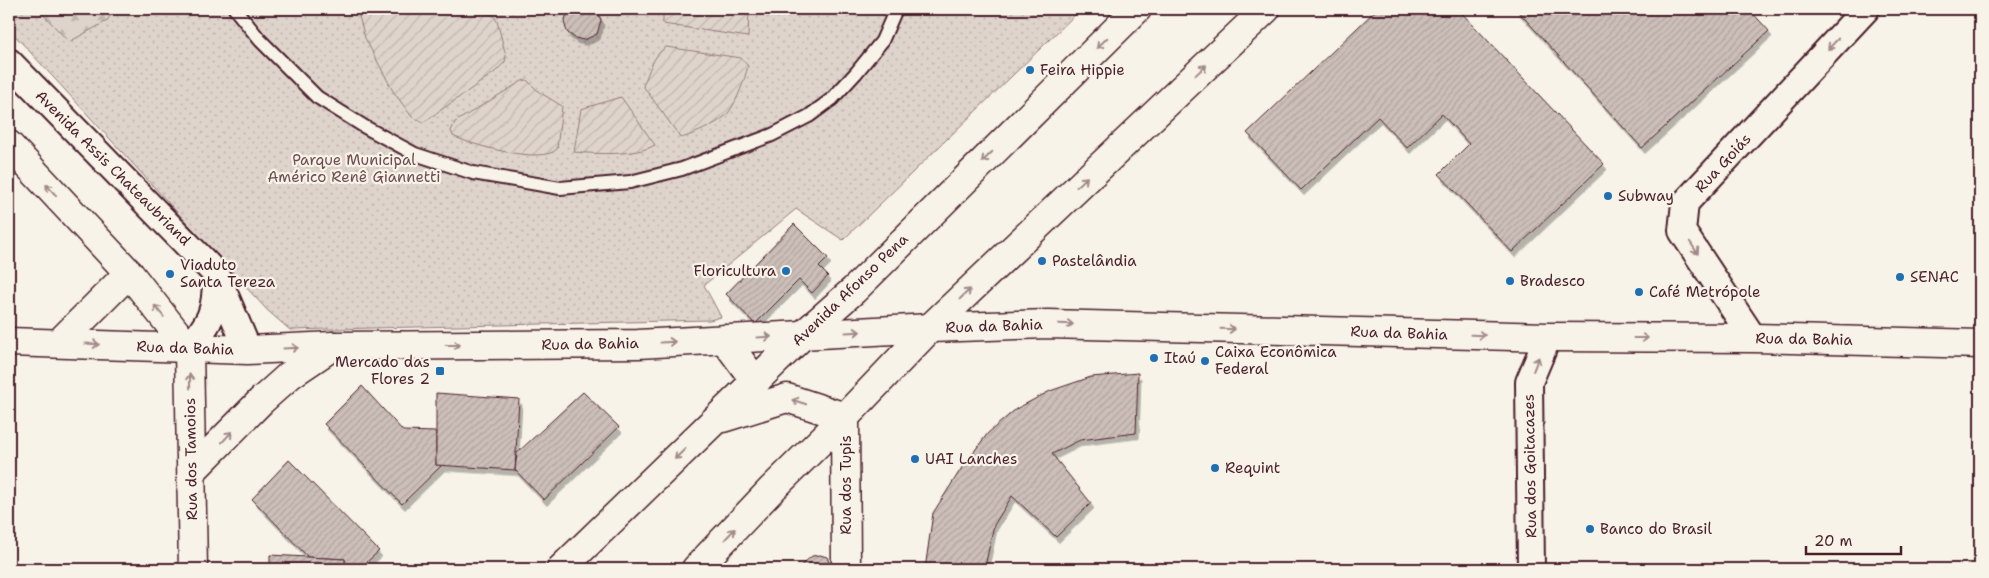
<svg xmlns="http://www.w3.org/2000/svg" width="1989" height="578" font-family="'Shantell Sans',sans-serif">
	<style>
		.grass { fill: url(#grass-dots); stroke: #947a7c }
		.forest { fill: url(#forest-firs); stroke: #947a7c }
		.garden { fill: url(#garden-furrows); stroke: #947a7c }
		.building { fill: url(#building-hatch); stroke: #4a1f2b; filter: url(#shadow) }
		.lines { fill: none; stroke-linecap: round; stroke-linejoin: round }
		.lane-casing { stroke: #4a1f2b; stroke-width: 16 }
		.street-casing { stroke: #4a1f2b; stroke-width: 30 }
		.secondary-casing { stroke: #4a1f2b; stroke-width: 31 }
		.lane { stroke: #f7f3e8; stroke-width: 12 }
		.street { stroke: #f7f3e8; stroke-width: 26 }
		.secondary { stroke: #f7f3e8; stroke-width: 28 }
		.oneway { stroke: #a0898a }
		.poi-dot { fill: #1f6fb2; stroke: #f7f3e8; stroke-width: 2 }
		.labels { text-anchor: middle; stroke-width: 4.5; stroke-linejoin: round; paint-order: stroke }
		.poi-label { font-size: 15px; fill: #4a1f2b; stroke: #f7f3e8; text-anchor: start }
		.park-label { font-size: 15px; fill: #6f4c53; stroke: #f7f3e8 }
		.street-label { font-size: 15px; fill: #4a1f2b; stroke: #f7f3e8 }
	</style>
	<defs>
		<pattern id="grass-dots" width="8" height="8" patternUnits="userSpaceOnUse" patternTransform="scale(1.25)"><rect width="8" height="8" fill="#ded4cc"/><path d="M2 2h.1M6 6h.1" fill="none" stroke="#c0b6af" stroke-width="1.8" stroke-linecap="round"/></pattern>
		<pattern id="forest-firs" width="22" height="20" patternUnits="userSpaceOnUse" patternTransform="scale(1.25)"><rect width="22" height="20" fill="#ded4cc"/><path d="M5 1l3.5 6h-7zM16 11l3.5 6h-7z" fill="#c0b6af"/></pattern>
		<pattern id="garden-furrows" width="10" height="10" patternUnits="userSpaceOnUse" patternTransform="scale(1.25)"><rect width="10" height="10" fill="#ded4cc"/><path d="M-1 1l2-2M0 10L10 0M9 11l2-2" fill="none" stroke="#c0b6af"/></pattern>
		<pattern id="building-hatch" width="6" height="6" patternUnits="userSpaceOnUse" patternTransform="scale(1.25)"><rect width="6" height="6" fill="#ccbfb9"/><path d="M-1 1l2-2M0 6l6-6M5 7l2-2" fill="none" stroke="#b1a49f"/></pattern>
		<filter id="shadow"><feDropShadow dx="3" dy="5.5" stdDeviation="0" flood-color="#0004"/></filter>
	</defs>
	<rect width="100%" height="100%" fill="#f7f3e8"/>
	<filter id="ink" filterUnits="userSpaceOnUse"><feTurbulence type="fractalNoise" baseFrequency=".02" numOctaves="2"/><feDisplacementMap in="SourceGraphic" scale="10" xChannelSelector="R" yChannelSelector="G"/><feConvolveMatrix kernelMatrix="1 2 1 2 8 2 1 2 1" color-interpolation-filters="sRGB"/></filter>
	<g filter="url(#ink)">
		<polygon class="grass" points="9,9 1081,9 843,240 796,209 704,285 721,317 710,320 290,330 267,310 9,29"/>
		<polygon class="forest" points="38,9 114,9 107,21 69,42"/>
		<g class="garden">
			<polygon points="357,9 465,9 493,15 497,21 506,56 505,62 495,72 424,122 412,117 393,91 365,38"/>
			<polygon points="663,9 749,9 748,37 663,24"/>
			<path d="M666,47L741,58L748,66C744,81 738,99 729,112C722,122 693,135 681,138L643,86C649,72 653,55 666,47Z"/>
			<path d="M527,80L539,92L562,106L557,149C542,165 471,145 453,136L451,131L455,122L522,81Z"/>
			<path d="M621,97L655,145C636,156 596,154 574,152L581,109Z"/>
		</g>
		<g class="building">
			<polygon points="569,9 596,9 601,20 597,34 584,40 575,38 567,32 564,22"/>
			<polygon points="1377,9 1458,9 1604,164 1512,252 1439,174 1469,144 1442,114 1407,148 1378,117 1301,190 1247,133"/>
			<polygon points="1516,9 1749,9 1769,31 1642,148"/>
			<polygon points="794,224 828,258 819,267 828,276 812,293 799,280 755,324 726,294"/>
			<polygon points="1138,373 1136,433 1080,440 1052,454 1091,503 1056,537 1012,496 994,525 986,562 987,569 925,569 933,513 963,466 988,433 1016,409 1050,391 1091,377"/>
			<polygon points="362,386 403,431 436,432 436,465 442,465 402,504 324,424"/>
			<polygon points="583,392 619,427 544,500 515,470 517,453"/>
			<polygon points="436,393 519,399 515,470 436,465"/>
			<polygon points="289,460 379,551 359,569 345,569 345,559 308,557 252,499"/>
			<polygon points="270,555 345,559 345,569 270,569"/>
			<polygon points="820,555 827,557 832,569 797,569 812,556"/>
		</g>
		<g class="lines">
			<defs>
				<polyline id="lane" points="235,9 260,40 317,97 365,127 415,154 473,173 560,188 630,182 682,169 772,135 809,116 832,99 856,73 882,41 896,9"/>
				<g id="street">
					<polyline points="9,62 216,274 248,350"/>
					<polyline points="1753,338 1682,231 1685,203 1866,9"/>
					<path d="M189,349C211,320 216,313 216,277"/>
					<polyline points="1531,569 1529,382 1548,337"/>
				</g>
				<g id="secondary">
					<polyline points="9,145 129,273 189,349"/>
					<polyline points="724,339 756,382"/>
					<polyline points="9,342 248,350 333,346 638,344 930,328 1048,324 1548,337 1753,338 1980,344"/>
					<polyline points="59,343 129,273"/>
					<polyline points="189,349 193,569"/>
					<polyline points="845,417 846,569"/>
					<polyline points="723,418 787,398 845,417"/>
					<polyline points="192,471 261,401 290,375 333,346"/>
					<polyline points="561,569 804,334 854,290 1137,9"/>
					<polyline points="696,569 772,489 845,417 930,328 1266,9"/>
				</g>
			</defs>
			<use href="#lane" class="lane-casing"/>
			<use href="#street" class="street-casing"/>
			<use href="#secondary" class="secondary-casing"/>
			<use href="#lane" class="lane"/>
			<use href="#street" class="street"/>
			<use href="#secondary" class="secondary"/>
		</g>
		<defs><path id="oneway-shaft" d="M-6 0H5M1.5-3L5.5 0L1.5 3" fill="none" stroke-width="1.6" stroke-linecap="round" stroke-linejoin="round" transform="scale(1.25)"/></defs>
		<g class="oneway">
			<use href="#oneway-shaft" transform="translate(1102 43) rotate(135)"/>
			<use href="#oneway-shaft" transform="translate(1833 44) rotate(133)"/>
			<use href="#oneway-shaft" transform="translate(1201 70) rotate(-43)"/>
			<use href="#oneway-shaft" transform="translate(987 157) rotate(135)"/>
			<use href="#oneway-shaft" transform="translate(1082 182) rotate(-43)"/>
			<use href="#oneway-shaft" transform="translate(51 190) rotate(-133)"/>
			<use href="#oneway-shaft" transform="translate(1694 248) rotate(57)"/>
			<use href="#oneway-shaft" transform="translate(965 294) rotate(-44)"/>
			<use href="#oneway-shaft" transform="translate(159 311) rotate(-129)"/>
			<use href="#oneway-shaft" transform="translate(1066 324) rotate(2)"/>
			<use href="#oneway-shaft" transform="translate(1228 329) rotate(2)"/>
			<use href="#oneway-shaft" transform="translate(853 332) rotate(-3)"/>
			<use href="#oneway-shaft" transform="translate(1478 335) rotate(2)"/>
			<use href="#oneway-shaft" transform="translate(764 337) rotate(-3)"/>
			<use href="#oneway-shaft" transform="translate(1641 338)"/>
			<use href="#oneway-shaft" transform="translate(668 342) rotate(-3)"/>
			<use href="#oneway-shaft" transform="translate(92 344) rotate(3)"/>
			<use href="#oneway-shaft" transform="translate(453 345)"/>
			<use href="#oneway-shaft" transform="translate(291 348) rotate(-3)"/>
			<use href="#oneway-shaft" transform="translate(1536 364) rotate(-68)"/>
			<use href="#oneway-shaft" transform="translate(190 381) rotate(-91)"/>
			<use href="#oneway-shaft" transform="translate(799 402) rotate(-162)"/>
			<use href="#oneway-shaft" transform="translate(227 437) rotate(-47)"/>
			<use href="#oneway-shaft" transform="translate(680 454) rotate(136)"/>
			<use href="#oneway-shaft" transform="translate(730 534) rotate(-47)"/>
		</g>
	</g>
	<g class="poi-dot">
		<circle cx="1030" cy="70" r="5"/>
		<circle cx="1608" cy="196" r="5"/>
		<circle cx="1042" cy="261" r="5"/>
		<circle cx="786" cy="271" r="5"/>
		<circle cx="170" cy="274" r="5"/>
		<circle cx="1900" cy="277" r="5"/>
		<circle cx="1510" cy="281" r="5"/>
		<circle cx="1639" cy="292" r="5"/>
		<circle cx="1154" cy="358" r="5"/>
		<circle cx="1205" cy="361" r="5"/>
		<rect x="435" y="366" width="10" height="10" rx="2.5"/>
		<circle cx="915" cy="459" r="5"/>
		<circle cx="1215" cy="468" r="5"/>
		<circle cx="1590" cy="529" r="5"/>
	</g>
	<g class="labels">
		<g class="poi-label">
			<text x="1040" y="75">Feira Hippie</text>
			<text x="1618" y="201">Subway</text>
			<text x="1052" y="266">Pastelândia</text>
			<text x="180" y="270">Viaduto<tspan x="180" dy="17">Santa Tereza</tspan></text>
			<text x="776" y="276" text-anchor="end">Floricultura</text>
			<text x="1910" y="282">SENAC</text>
			<text x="1520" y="286">Bradesco</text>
			<text x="1649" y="297">Café Metrópole</text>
			<text x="1215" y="357">Caixa Econômica<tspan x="1215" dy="17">Federal</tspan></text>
			<text x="1164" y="363">Itaú</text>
			<text x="430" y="367" text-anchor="end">Mercado das<tspan x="430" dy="17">Flores 2</tspan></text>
			<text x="925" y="464">UAI Lanches</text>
			<text x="1225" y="473">Requint</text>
			<text x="1600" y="534">Banco do Brasil</text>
		</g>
		<g class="park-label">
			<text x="354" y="165">Parque Municipal<tspan x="354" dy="17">Américo Renê Giannetti</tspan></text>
		</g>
		<g class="street-label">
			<text transform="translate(1723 163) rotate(-47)" y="5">Rua Goiás</text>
			<text transform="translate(113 168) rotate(45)" y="5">Avenida Assis Chateaubriand</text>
			<text transform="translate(850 290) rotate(-44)" y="5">Avenida Afonso Pena</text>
			<text transform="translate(994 326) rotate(-2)" y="5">Rua da Bahia</text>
			<text transform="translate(1399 333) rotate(2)" y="5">Rua da Bahia</text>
			<text transform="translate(1804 339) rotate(1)" y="5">Rua da Bahia</text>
			<text transform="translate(590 344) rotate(-1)" y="5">Rua da Bahia</text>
			<text transform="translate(185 348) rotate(2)" y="5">Rua da Bahia</text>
			<text transform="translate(191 459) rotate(-91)" y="5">Rua dos Tamoios</text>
			<text transform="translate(1530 466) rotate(-91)" y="5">Rua dos Goitacazes</text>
			<text transform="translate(846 485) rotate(-90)" y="5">Rua dos Tupis</text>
		</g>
	</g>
	<rect width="1989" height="578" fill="none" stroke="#f7f3e8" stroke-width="30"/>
	<rect x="15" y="15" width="1959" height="548" fill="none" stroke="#4a1f2b" stroke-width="2" filter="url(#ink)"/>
	<path d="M1806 546v8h95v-8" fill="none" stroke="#4a1f2b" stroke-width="2.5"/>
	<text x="1814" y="546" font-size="15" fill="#4a1f2b" stroke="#f7f3e8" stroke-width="4" paint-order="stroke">20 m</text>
</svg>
